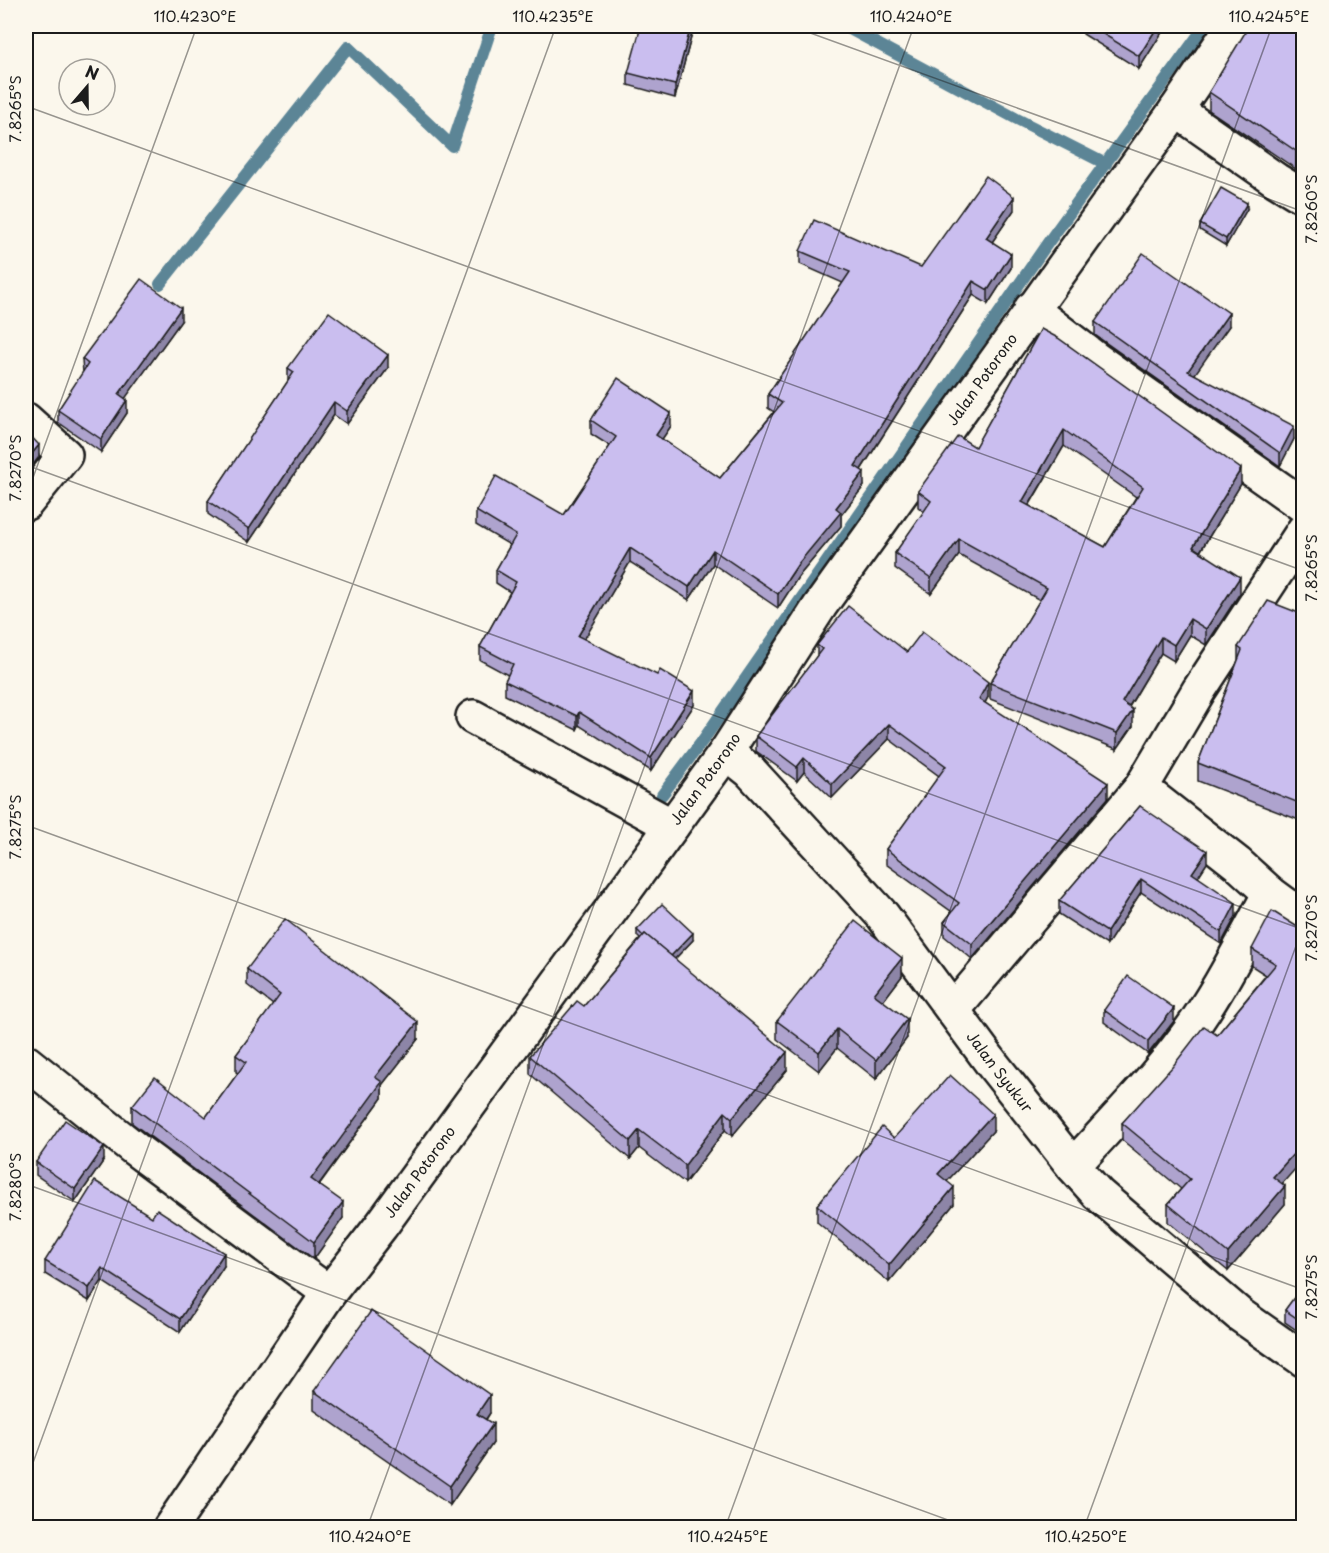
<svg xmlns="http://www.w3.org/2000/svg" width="1329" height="1553" font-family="'Playpen Sans',sans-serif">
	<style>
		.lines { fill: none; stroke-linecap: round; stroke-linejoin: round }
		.stream { stroke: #5c8596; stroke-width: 12 }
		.minor-casing { stroke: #1c1c1c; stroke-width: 38 }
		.minor { stroke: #fbf7ec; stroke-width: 33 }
		.wall { fill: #aea3ce; stroke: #1c1c1c; stroke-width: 1.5; fill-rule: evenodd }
		.shaded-wall { fill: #8d85a7; stroke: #1c1c1c; stroke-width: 1.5 }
		.building { fill: #cabeef; stroke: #1c1c1c; stroke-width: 1.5; fill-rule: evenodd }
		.ticks { fill: none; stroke: #1c1c1c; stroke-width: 1.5; stroke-opacity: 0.45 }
		.labels { text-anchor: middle; stroke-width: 5; stroke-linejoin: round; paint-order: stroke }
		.street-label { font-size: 15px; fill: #1c1c1c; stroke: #fbf7ec }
		.neatline { fill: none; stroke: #1c1c1c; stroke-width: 2 }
		.ticks-label { font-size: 15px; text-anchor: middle; fill: #1c1c1c }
	</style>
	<rect width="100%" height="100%" fill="#fbf7ec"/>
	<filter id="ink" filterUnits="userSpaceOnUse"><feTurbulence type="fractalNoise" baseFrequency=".0167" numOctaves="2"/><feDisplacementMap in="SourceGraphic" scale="12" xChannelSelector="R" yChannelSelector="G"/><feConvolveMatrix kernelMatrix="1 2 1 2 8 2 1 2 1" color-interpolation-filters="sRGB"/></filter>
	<g filter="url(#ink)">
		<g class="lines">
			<g class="stream">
				<polyline points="844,26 1017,119 1106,164"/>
				<polyline points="160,284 348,47 452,146 492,26"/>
				<polyline points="662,795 703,740 1047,244 1205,26"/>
			</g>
			<defs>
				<g id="minor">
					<polyline points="1176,110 1276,180 1304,197"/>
					<polyline points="1031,309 1097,360 1304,506"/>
					<polyline points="26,420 65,455 26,503"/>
					<polyline points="473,717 672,826"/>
					<path id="s1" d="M726,752L750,771L883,916L993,1065L1073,1166L1098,1194L1240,1315L1304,1360"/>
					<polyline points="1270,893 1238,864 1141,788 1199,690 1304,530"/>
					<polyline points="953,1010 1141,788"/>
					<polyline points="26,1062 135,1149 329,1293"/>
					<path d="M1073,1166C1111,1124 1151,1084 1184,1039C1218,994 1243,942 1270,893L1304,918"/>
					<path id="s2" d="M170,1528L329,1293L381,1226L726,752L820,606L1176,110L1233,26"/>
				</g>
			</defs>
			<use href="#minor" class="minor-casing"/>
			<use href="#minor" class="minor"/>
		</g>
		<g class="wall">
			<polygon points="694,26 675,98 628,85 628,73"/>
			<polygon points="1083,26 1166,26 1139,69 1083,34"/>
			<polygon points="1304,26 1296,169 1209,110 1209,92"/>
			<polygon points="1247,209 1226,246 1200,230 1200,224"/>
			<polygon points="1014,210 992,242 1011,268 988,304 973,295 861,470 864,486 841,515 841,526 798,577 778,608 713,564 689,600 630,562 584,639 694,705 651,771 579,725 577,730 505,695 505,681 508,675 480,660 480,647 510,592 496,583 496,570 510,545 476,525 476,511 564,515 610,446 591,434 591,420 671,426 662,439 720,478 774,412 768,408 768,394 843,283 800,264 800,251 921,267"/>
			<polygon points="181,321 125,398 127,413 101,452 58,422 58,410 83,373 82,359"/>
			<polygon points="1095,322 1229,326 1194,374 1294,439 1280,466 1095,335"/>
			<path d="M1041,329L1241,484L1200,552L1240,593L1206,645L1190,635L1174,661L1161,653L1129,707L1133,726L1117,749L990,699V683L1040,600L959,555L931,594L895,568V553L924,512L918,507V491L975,447ZM1064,446L1136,497L1105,547L1029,506Z"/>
			<polygon points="288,368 388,368 347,424 334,415 249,542 208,514 208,501 288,381"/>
			<polygon points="1304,615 1304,822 1198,781 1198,763 1238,660 1238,647"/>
			<polygon points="817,645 907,652 988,697 985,703 1108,798 972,959 944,936 944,922 952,912 886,864 886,849 939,776 889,739 832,798 804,772 797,781 756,751 756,736 817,656"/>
			<polygon points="1140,806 1207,863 1198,877 1236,916 1221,944 1141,892 1107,945 1059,914 1059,901"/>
			<polygon points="637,930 693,940 675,959 787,1070 732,1136 725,1130 685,1183 639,1148 630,1159 530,1074 530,1056 584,1006 640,939 637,936"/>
			<polygon points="1304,931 1282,1184 1285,1204 1228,1271 1168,1222 1168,1204 1181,1189 1122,1140 1122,1123 1217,1035 1266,975 1252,966 1252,949"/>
			<polygon points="247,969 418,1039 382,1085 382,1098 319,1185 343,1218 314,1259 132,1123 132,1106 206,1117 238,1073 236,1072 236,1055 273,1005 247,985"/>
			<polygon points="902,976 883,1001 907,1038 876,1079 837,1048 819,1071 777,1039 777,1021"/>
			<polygon points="1104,1010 1174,1021 1148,1054 1104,1022"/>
			<polygon points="993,1131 947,1181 954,1204 889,1282 817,1222 817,1205 894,1138"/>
			<polygon points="104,1160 75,1202 36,1175 36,1162"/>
			<polygon points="45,1261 224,1266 180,1332 102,1281 89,1301 45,1274"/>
			<polygon points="1304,1284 1304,1335 1285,1322 1285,1310"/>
			<polygon points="314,1391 490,1413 486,1420 493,1443 450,1505 314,1410"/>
		</g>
		<g class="shaded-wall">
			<polygon points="691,26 694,26 675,98 675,85"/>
			<polygon points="1158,26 1166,26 1139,69 1139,56"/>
			<polygon points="1304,138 1304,156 1296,169 1296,151"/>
			<polygon points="1014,197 1014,210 986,251 986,238"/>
			<polygon points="1247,203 1247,209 1226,246 1226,239"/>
			<polygon points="1011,254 1011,268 988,304 988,290"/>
			<polygon points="973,281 973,295 855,479 855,466"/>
			<polygon points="181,308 181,321 119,407 119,394"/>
			<polygon points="1229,313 1229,326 1188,384 1188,371"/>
			<polygon points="388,355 388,368 347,424 347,411"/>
			<polygon points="127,400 127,413 101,452 101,439"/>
			<polygon points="334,402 334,415 249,542 249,529"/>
			<polygon points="671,413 671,426 656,448 656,435"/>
			<polygon points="1294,426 1294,439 1280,466 1280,453"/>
			<polygon points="1064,430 1064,446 1022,517 1022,502"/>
			<polygon points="39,445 39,457 26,474 26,461"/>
			<polygon points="1241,469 1241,484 1193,563 1193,547"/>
			<polygon points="864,472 864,486 841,515 841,526 798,577 778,608 778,594 836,508"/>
			<polygon points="959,539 959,555 931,594 931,578"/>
			<polygon points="630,548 630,562 578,650 578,636"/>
			<polygon points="713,550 713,564 689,600 689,587"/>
			<polygon points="1240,577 1240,593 1206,645 1206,629"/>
			<polygon points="1190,619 1190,635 1174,661 1174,645"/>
			<polygon points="1161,637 1161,653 1122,718 1122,702"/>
			<polygon points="988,682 988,697 979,714 979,699"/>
			<polygon points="694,691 694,705 651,771 651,758"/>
			<polygon points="1133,710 1133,726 1117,749 1117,733"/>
			<polygon points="579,712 579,725 577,730 577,716"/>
			<polygon points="889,724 889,739 832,798 832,784"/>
			<polygon points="804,758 804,772 797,781 797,767"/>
			<polygon points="1108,783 1108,798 972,959 972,944"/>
			<polygon points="1207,851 1207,863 1192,886 1192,873"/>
			<polygon points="1141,879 1141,892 1107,945 1107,932"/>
			<polygon points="1236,903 1236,916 1221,944 1221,932"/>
			<polygon points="693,933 693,940 668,966 668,959"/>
			<polygon points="902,958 902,976 874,1013 874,994"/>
			<polygon points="1174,1008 1174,1021 1148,1054 1148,1041"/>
			<polygon points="907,1019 907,1038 876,1079 876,1060"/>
			<polygon points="418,1022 418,1039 382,1085 382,1098 311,1195 311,1179 375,1077"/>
			<polygon points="837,1029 837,1048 819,1071 819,1052"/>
			<polygon points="787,1052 787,1070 732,1136 732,1118"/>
			<polygon points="725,1112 725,1130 685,1183 685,1165"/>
			<polygon points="993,1114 993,1131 938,1191 938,1174"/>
			<polygon points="639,1130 639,1148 630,1159 630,1141"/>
			<polygon points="1304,1142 1304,1159 1273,1194 1273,1177"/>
			<polygon points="104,1147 104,1160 75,1202 75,1189"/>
			<polygon points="1285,1186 1285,1204 1228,1271 1228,1253"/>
			<polygon points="954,1187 954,1204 889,1282 889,1265"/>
			<polygon points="343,1202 343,1218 314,1259 314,1242"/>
			<polygon points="224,1253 224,1266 180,1332 180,1319"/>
			<polygon points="102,1268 102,1281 89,1301 89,1288"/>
			<polygon points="490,1395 490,1413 477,1432 477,1414"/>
			<polygon points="493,1424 493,1443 450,1505 450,1486"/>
		</g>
		<g class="building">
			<polygon points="641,26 691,26 675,85 628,73"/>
			<polygon points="1090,26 1158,26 1139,56"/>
			<polygon points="1249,26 1304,26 1304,138 1296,151 1209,92"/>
			<polygon points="986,176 1014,197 986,238 1011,254 988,290 973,281 855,466 864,472 836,508 841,512 798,564 778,594 713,550 689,587 630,548 578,636 657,675 660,670 694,691 651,758 579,712 577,716 505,681 513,664 480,647 516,582 496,570 516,535 476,511 496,476 564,515 616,437 591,420 618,378 671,413 656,435 720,478 782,403 768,394 850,272 800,251 814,220 921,267"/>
			<polygon points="1221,188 1247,203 1226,239 1200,224"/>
			<polygon points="1143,253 1229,313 1188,371 1294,426 1280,453 1095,322"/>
			<polygon points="141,279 181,308 119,394 127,400 101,439 58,410 88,364 82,359"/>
			<polygon points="329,312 388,355 347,411 334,402 249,529 208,501 294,372 288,368"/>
			<path d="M1041,329L1058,338L1241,469L1193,547L1240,577L1206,629L1190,619L1174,645L1161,637L1122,702L1133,710L1117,733L990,683L1047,588L959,539L931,578L895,553L931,501L918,491L958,436L975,447ZM1064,430L1143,487L1105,547L1022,502Z"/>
			<polygon points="26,431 39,445 26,461"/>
			<polygon points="1268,601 1304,615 1304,805 1198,763 1242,650 1238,647"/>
			<polygon points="848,606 907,652 922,632 988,682 979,699 1108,783 972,944 944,922 959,903 886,849 946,766 889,724 832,784 804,758 797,767 756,736 822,649 817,645"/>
			<polygon points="1140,806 1207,851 1192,873 1236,903 1221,932 1141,879 1107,932 1059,901"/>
			<polygon points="662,904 693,933 671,956 645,934 643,936 637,930"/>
			<polygon points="1272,911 1304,931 1304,1142 1273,1177 1285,1186 1228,1253 1168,1204 1190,1179 1122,1123 1173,1066 1204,1026 1217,1035 1276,964 1252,949"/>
			<polygon points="285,919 418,1022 375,1077 382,1082 311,1179 343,1202 314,1242 132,1106 155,1077 206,1117 246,1062 236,1055 280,995 247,969"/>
			<polygon points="855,921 902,958 874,994 907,1019 876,1060 837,1029 819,1052 777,1021"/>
			<polygon points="645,934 787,1052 732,1118 725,1112 685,1165 639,1130 630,1141 530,1056 577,1001 584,1006"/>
			<polygon points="1128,976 1174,1008 1148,1041 1104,1010"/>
			<polygon points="950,1075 993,1114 938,1174 954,1187 889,1265 817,1205 882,1127 894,1138"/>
			<polygon points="65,1120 104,1147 75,1189 36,1162"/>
			<polygon points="95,1181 152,1217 157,1209 224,1253 180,1319 102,1268 89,1288 45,1261"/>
			<polygon points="1304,1284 1304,1323 1285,1310"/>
			<polygon points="371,1311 490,1395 477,1414 493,1424 450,1486 314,1391"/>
		</g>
	</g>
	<path class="ticks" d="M791,26L1304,212M26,106L1304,571M26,465L1304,930M26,497L197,26M26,825L1304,1290M26,1184L970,1528M26,1482L556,26M367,1528L914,26M725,1528L1272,26M1084,1528L1304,924"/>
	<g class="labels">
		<g class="street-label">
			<text dy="5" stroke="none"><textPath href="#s2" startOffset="1407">Jalan Potorono</textPath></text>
			<text dy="5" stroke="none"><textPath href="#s2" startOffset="921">Jalan Potorono</textPath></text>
			<text dy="5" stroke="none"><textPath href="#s1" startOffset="422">Jalan Syukur</textPath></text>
			<text dy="5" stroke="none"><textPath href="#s2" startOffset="435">Jalan Potorono</textPath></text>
		</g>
	</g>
	<rect width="1329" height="1553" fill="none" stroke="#fbf7ec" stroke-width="66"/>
	<g transform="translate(87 87) rotate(20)"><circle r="28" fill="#fbf7ec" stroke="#a29f99" stroke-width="1.5"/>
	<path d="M0-4.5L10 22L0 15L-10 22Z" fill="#1c1c1c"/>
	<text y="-9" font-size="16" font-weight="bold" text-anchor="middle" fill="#1c1c1c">N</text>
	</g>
	<rect x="33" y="33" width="1263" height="1487" class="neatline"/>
	<g class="ticks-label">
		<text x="195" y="22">110.4230°E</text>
		<text x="553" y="22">110.4235°E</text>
		<text x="911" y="22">110.4240°E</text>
		<text x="1269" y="22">110.4245°E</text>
		<text transform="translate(16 109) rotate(-90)" y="5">7.8265°S</text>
		<text transform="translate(1312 209) rotate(-90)" y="5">7.8260°S</text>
		<text transform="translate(16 468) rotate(-90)" y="5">7.8270°S</text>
		<text transform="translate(1312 568) rotate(-90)" y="5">7.8265°S</text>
		<text transform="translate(16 827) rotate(-90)" y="5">7.8275°S</text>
		<text transform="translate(1312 928) rotate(-90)" y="5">7.8270°S</text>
		<text transform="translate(16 1187) rotate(-90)" y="5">7.8280°S</text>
		<text transform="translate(1312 1287) rotate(-90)" y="5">7.8275°S</text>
		<text x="370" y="1542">110.4240°E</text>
		<text x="728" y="1542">110.4245°E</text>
		<text x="1086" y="1542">110.4250°E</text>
	</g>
</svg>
